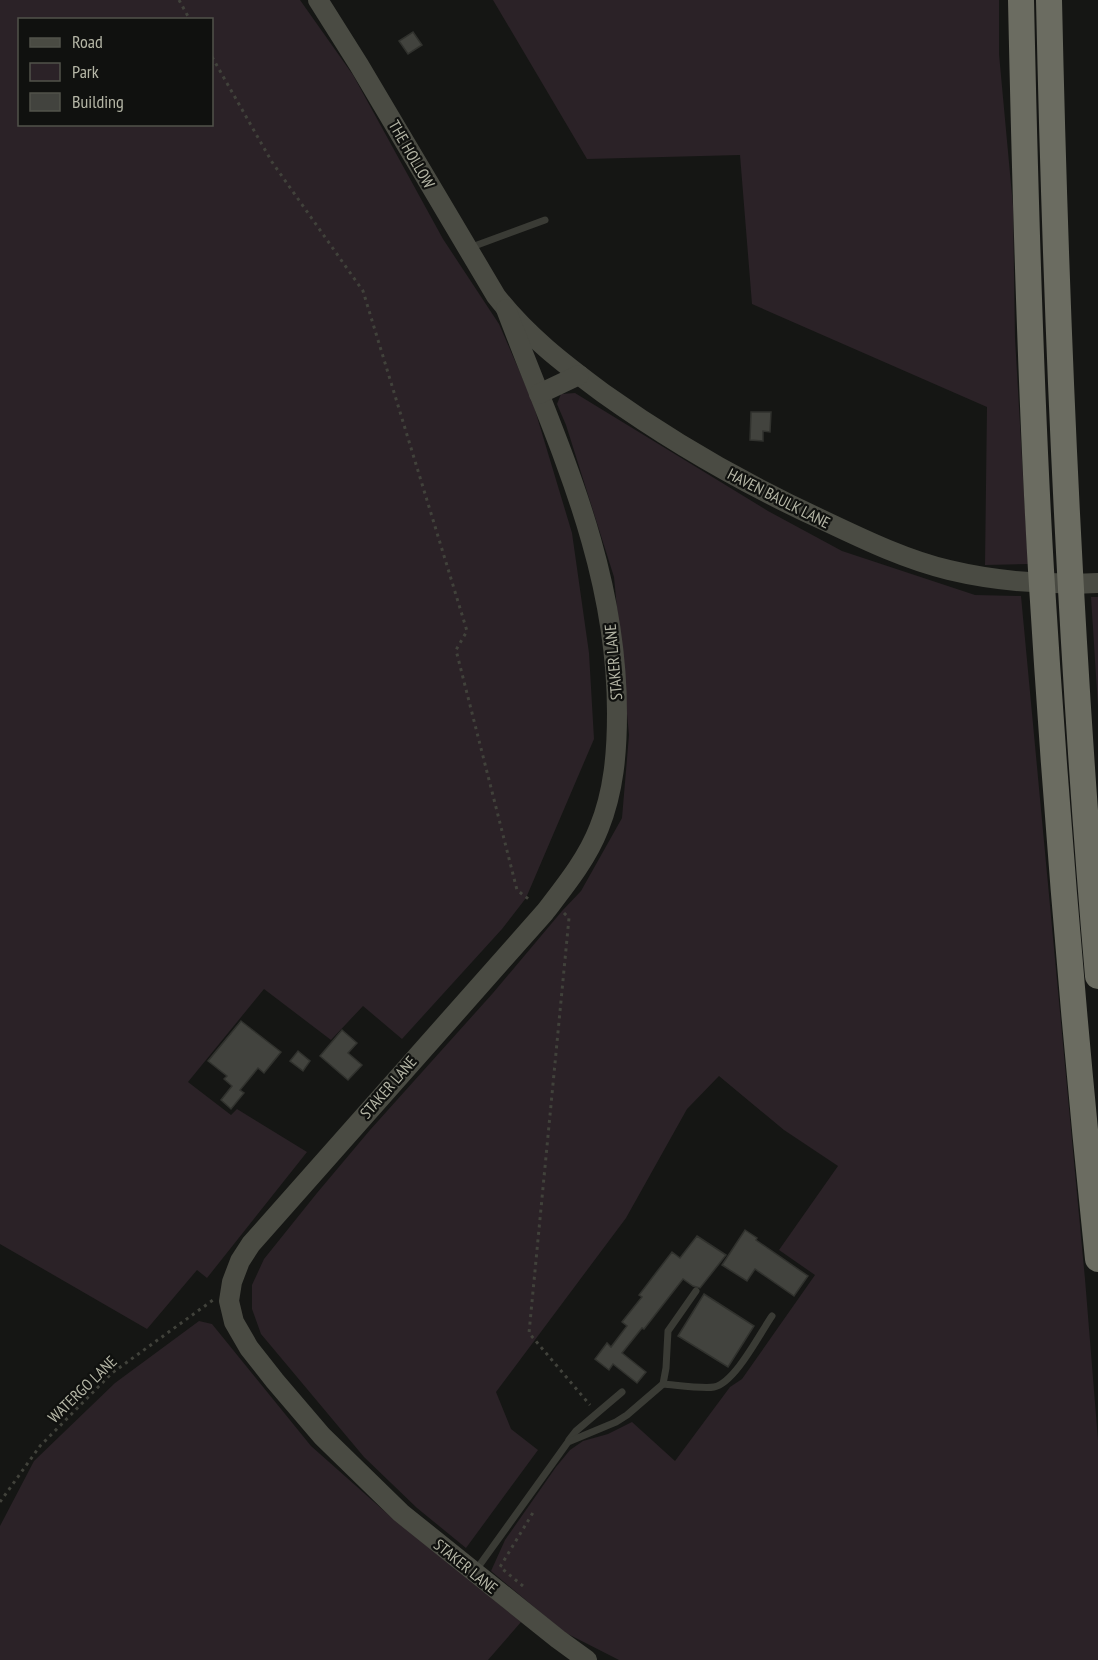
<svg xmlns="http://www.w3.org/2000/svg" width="1098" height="1660" font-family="'PT Sans Narrow',sans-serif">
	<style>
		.green { fill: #2b2227; fill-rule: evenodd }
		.building { fill: #42433e; stroke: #31322e; stroke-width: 1.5 }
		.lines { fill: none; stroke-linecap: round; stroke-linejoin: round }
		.path { stroke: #41423b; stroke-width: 3; stroke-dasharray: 3 4.5; stroke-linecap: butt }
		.lane { stroke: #3a3b35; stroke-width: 7 }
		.secondary { stroke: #4a4b43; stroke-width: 20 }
		.highway { stroke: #6b6c61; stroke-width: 26 }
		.labels { text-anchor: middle; stroke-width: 4.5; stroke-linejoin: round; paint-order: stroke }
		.street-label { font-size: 16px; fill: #b5b6a6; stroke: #10110f }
	</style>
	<rect width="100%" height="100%" fill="#151614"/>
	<g class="green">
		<path d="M0,0H300L353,75L443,239L499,324L532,400L572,533L589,653L594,739L526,898L502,929L402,1039L363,1006L331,1040L264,989L188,1082L231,1115L237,1109L307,1152L207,1278L197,1270L147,1329L0,1244ZM20,20H212V124H20Z"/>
		<polygon points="493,0 999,0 999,54 1013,206 1015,338 1028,564 985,565 987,407 752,304 740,155 587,159"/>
		<polygon points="575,393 768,511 842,551 975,595 1021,596 1085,1279 1098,1440 1098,1660 619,1660 564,1632 491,1571 505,1540 556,1467 570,1450 583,1441 608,1434 632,1422 675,1461 730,1387 742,1379 815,1275 779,1250 838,1166 784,1130 719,1076 687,1109 626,1218 496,1392 511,1429 538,1450 466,1548 417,1508 364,1457 261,1334 252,1309 252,1285 264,1259 317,1193 370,1130 493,993 562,911 581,891 622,818 629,735 614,577 566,425 557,404 561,394"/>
		<polygon points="1091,597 1098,597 1098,707"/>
		<polygon points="199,1321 212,1324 311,1446 391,1517 521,1622 488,1660 0,1660 0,1526 34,1461 115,1383"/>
	</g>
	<g class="building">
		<polygon points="413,32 422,45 408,54 399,41"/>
		<polygon points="751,412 771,412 770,432 763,431 763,441 750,440"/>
		<polygon points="241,1021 281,1052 264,1073 258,1068 240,1090 244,1093 231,1109 221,1100 232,1086 224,1079 227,1076 208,1061"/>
		<polygon points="342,1030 357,1043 348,1053 362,1065 348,1080 320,1056"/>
		<polygon points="298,1051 310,1061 303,1071 290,1061"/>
		<polygon points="745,1230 757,1238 756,1240 808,1276 794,1296 755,1269 747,1281 722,1265"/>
		<polygon points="697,1236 726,1255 700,1288 693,1286 683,1279 644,1329 642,1328 622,1353 646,1372 637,1383 613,1364 609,1370 595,1359 607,1343 611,1347 627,1326 622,1322 642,1297 639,1295 672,1252 680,1258"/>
		<polygon points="704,1294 754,1326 728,1367 678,1336"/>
	</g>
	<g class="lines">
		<g class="path">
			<polyline points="179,0 190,20"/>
			<polyline points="212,57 272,162 363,291 467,631 456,650 517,890 531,901"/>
			<polyline points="564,913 569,918 529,1333 590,1405"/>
			<polyline points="0,1502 40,1446 112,1373 213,1300"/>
			<polyline points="523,1586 500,1567 534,1511"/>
		</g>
		<g class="lane">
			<polyline points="469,248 545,220"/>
			<path d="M663,1384C676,1385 703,1389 714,1387C735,1383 760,1333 772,1316"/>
			<polyline points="569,1440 576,1431 622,1392"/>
			<polyline points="476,1570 568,1442 616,1422 627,1415 663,1384 666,1368 668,1331 696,1291"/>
		</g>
		<g class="secondary">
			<path d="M318,0L359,65L496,296C526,335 564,364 603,393C673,443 748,486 827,522C867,541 907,560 949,570C999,582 1047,585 1098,583"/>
			<path d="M506,309C557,444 617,564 617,713C617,752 614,791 599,828C587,859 565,886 545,912L251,1244L240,1261L232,1282L229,1301L234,1322L249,1348L275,1381L322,1436L401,1513L558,1639L587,1660"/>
			<polyline points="539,394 579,375"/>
		</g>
		<g class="highway">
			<path d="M1021,0C1025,190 1030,381 1041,570C1055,800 1074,1030 1098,1259"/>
			<path d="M1049,0C1056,326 1070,651 1098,976"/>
		</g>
	</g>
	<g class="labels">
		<g class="street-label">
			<text transform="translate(412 154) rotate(60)" y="6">THE HOLLOW</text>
			<text transform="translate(779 498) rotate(27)" y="6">HAVEN BAULK LANE</text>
			<text transform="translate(613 662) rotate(-95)" y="6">STAKER LANE</text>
			<text transform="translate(388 1087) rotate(-49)" y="6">STAKER LANE</text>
			<text transform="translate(82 1389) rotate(-44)" y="6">WATERGO LANE</text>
			<text transform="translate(466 1566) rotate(39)" y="6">STAKER LANE</text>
		</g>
	</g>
	<rect x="18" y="18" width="195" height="108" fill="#10110f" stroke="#52534b" stroke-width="1.5"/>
	<rect x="30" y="38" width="30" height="9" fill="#4a4b43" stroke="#52534b" stroke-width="1.5"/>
	<text x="72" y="48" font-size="18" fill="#b5b6a6">Road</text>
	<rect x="30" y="63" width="30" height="18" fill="#2b2227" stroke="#52534b" stroke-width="1.5"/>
	<text x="72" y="78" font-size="18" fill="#b5b6a6">Park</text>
	<rect x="30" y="93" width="30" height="18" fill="#42433e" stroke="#52534b" stroke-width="1.5"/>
	<text x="72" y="108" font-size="18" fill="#b5b6a6">Building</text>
</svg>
